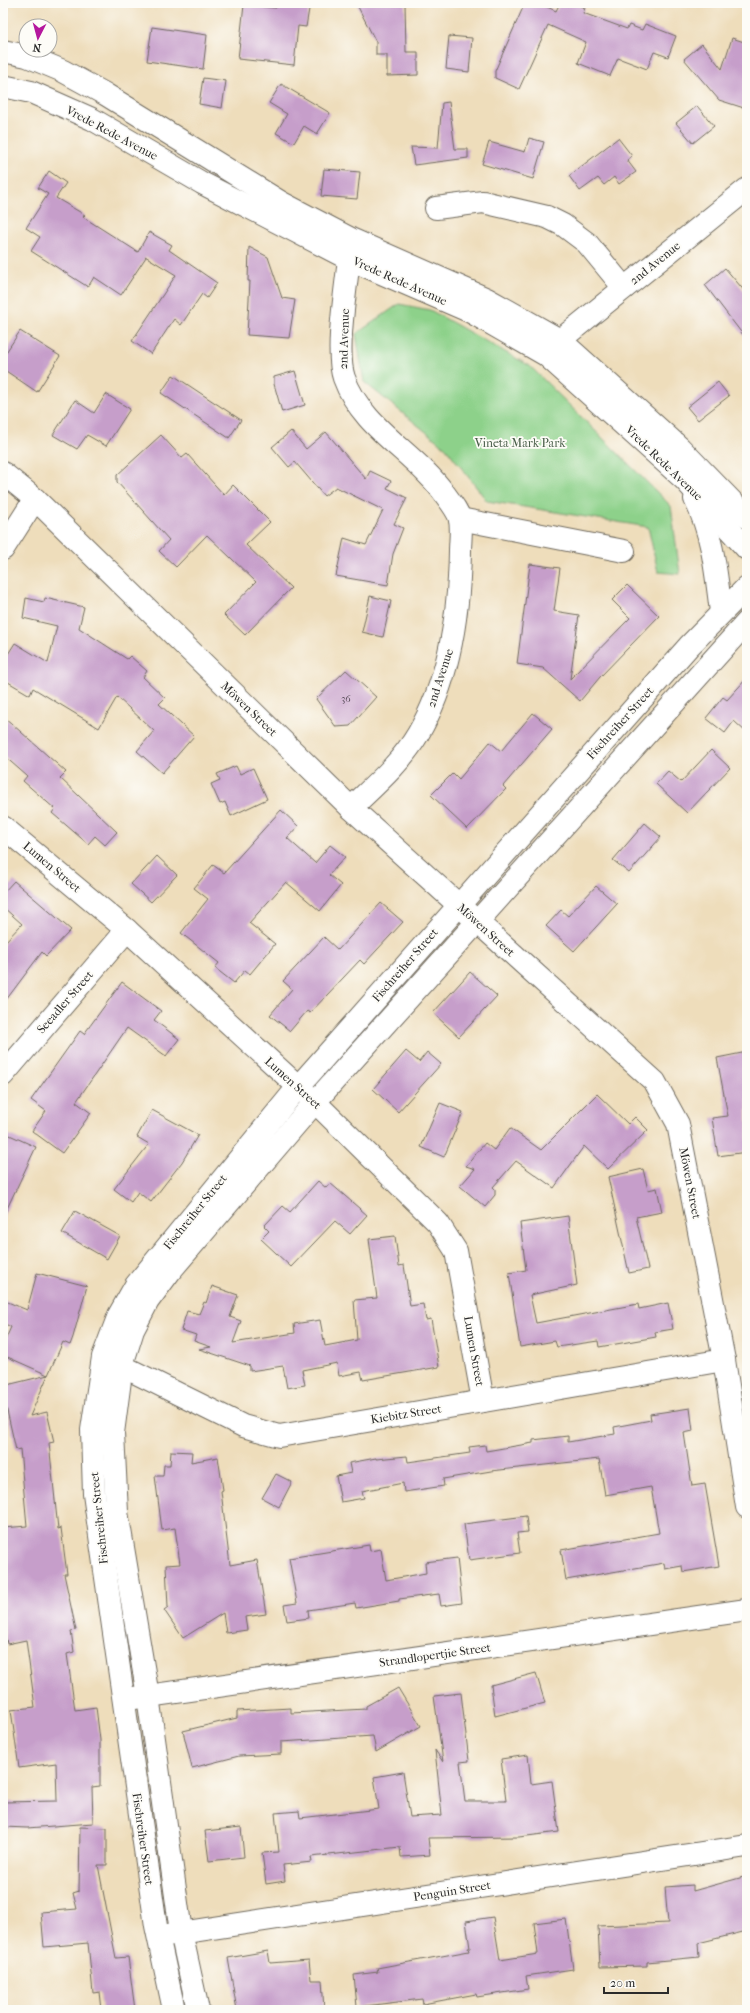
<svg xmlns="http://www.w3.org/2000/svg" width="750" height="2013" font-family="'IM FELL French Canon',serif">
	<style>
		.park { fill: #8dd18a; stroke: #5c7e5a }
		.building { fill: #c69eca }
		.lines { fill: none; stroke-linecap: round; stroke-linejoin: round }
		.minor-casing { stroke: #6f695d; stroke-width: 24 }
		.minor { stroke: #fff; stroke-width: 22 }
		.labels { text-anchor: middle; stroke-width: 3.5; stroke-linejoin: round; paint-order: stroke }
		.number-label { font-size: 10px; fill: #524853 }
		.street-label { font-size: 12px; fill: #2b2b2b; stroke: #fdfcf7 }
		.park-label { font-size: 12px; fill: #485d48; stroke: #fdfcf7 }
	</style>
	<rect width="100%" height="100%" fill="#fdfcf7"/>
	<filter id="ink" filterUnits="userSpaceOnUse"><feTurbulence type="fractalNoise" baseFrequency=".025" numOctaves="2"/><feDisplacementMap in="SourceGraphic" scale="8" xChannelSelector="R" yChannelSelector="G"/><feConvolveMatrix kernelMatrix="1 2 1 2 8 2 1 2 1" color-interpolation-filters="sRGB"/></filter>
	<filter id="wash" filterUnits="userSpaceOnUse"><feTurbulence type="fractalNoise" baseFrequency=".012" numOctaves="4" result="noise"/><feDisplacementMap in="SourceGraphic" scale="16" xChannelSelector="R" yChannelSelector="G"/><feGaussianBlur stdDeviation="0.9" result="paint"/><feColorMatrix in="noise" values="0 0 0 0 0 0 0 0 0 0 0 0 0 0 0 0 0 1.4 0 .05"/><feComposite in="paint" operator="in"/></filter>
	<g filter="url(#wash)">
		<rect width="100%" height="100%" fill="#edb"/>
		<polygon class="park" points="399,304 430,310 530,366 671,506 680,574 658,572 648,527 487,501 446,448 364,382 356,334"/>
		<g id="blocks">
			<g class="building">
				<polygon points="277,3 310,3 306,27 298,26 294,65 238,59 244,5 276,8"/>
				<polygon points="356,3 405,3 406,52 418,52 418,75 387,76 387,55 376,55 376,42"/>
				<polygon points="525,3 538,3 556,11 560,3 573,3 585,8 583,13 627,29 629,25 642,30 645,24 676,36 668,57 654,52 647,69 618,58 610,76 578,63 586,42 548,25 519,89 495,78 495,71"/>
				<polygon points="152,27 207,35 203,69 147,61"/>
				<polygon points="449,36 472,38 469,72 446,69"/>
				<polygon points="732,38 747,43 747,109 719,100 684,59 702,44 722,69"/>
				<polygon points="203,78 226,81 222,108 199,104"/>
				<polygon points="281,84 330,113 317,134 304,126 294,143 276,133 287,114 269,103"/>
				<polygon points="449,102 455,149 468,149 468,158 414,165 411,147 438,148 442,103"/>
				<polygon points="697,106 714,126 693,143 676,123"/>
				<polygon points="529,138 544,142 533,179 482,164 489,142 525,152"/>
				<polygon points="618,138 632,156 627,160 636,172 619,184 614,177 604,185 598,178 580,191 569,176"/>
				<polygon points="324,169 360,172 357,199 321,196"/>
				<polygon points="49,171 66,183 56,198 85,215 83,217 138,252 149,232 172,245 169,250 217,283 207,298 202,294 181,325 174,319 151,354 132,341 176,275 145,256 146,257 121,295 94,277 88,287 31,251 40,237 26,228 48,194 38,188"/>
				<polygon points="249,247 268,257 282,298 295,300 289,338 247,335 250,281 248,281"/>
				<polygon points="725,268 747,294 747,340 705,285"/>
				<polygon points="20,331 60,356 37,392 3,369 3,357"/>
				<polygon points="295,371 305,405 282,412 274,384 274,377"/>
				<polygon points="173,375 241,420 229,438 161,393"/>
				<polygon points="718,382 729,396 698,420 687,407"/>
				<polygon points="106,394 130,409 106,446 87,435 77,449 53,435 75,400 94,413"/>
				<polygon points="291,431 306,449 326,432 366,479 370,471 391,481 387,488 407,498 394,524 403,528 393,554 388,585 336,576 344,538 366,545 383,510 336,487 324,496 295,462 289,467 272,447"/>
				<polygon points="161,435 182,458 187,454 224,495 233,485 270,522 246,545 291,588 245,635 224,615 256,582 207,535 176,567 159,551 169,540 117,482 117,475"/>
				<polygon points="530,564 560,568 554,611 579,615 570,679 630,618 612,600 627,585 659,616 600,677 580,701 543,668 517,664"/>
				<polygon points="370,596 391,601 383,637 362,632"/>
				<polygon points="26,598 44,602 45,598 84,607 79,628 127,659 130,656 147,671 143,677 165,698 159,704 194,736 162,773 137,751 154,731 117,697 99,728 33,688 30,695 3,679 3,662 15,643 48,663 57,626 23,618"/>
				<polygon points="346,670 376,697 350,726 336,727 316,699"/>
				<polygon points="747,678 747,733 734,721 725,733 706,718 723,697 727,700"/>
				<polygon points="533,713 552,729 503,786 506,789 467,829 431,795 453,773 459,779 490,742 501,751"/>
				<polygon points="3,716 66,772 60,778 117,832 105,845 95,836 88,844 52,813 55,809 23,781 27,776 3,755"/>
				<polygon points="711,750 730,768 687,813 656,784 668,771 681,782"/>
				<polygon points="236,766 240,774 253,768 267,799 231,816 225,802 220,804 211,784 220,780 217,774"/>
				<polygon points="281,810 298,826 287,838 315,863 330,845 345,857 329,875 341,885 320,911 286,882 249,923 275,944 250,974 245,970 234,983 215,968 219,963 181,933 208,899 194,888 213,865 224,873"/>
				<polygon points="645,823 661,837 629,873 613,860"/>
				<polygon points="157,856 177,875 151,902 131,884"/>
				<polygon points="14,881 71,930 46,956 42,952 3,1004 3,944 22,924 3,907 3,893"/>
				<polygon points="596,886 617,904 574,951 546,926 561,910 568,916"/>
				<polygon points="381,903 403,922 364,964 360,960 310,1013 307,1011 290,1031 270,1015 292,989 283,981 324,937 338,950"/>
				<polygon points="470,972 497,996 459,1037 433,1013"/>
				<polygon points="122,982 161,1011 154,1020 179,1039 166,1056 127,1028 76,1102 91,1113 62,1153 32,1131 46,1111 31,1100 80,1031 84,1034"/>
				<polygon points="406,1051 419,1062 427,1052 441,1064 398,1112 373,1089"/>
				<polygon points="747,1052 747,1152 718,1156 712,1118 728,1116 717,1058"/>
				<polygon points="597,1094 628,1124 635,1117 648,1130 608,1169 584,1146 554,1188 516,1161 493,1187 495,1189 495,1195 485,1207 460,1186 475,1169 466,1166 485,1143 494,1150 510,1128 541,1150"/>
				<polygon points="440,1103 463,1112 444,1157 421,1147"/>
				<polygon points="152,1110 198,1135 182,1162 151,1202 138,1192 131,1202 114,1189 149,1144 137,1137"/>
				<polygon points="3,1132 36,1147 3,1217"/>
				<polygon points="643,1169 648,1190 657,1188 662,1212 636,1217 648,1269 629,1273 608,1177"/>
				<polygon points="318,1181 326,1188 330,1183 367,1215 350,1234 335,1221 291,1267 261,1239 269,1231 264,1226 283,1206 290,1212"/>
				<polygon points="75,1211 120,1236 107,1259 62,1233"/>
				<polygon points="568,1216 577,1285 530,1295 536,1323 638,1304 639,1309 668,1303 673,1329 655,1332 656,1337 599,1347 598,1341 557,1347 555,1341 520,1347 509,1273 526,1270 520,1223"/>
				<polygon points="395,1236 399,1266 404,1265 410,1306 423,1304 426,1320 431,1319 439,1367 363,1380 361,1372 339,1376 337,1363 302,1370 305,1385 287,1388 283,1366 250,1371 250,1366 199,1349 211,1347 194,1341 196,1335 181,1330 187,1311 199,1314 204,1302 206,1303 212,1286 238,1295 230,1317 241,1321 233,1343 295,1333 294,1324 320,1320 325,1346 357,1340 354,1300 377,1298 369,1239"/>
				<polygon points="37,1273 87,1286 73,1337 70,1345 63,1342 48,1375 3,1355 3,1345 11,1327 3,1323 3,1300 27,1310"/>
				<polygon points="48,1375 30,1416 47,1412 54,1442 49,1443 58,1529 61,1528 67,1574 64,1574 76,1630 71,1631 74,1652 67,1654 75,1710 96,1707 100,1740 100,1786 92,1787 93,1823 27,1828 3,1827 3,1802 57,1801 56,1763 19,1768 11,1710 35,1707 26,1640 7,1644 3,1625 3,1528 27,1526 20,1449 16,1450 3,1393 3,1386"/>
				<polygon points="690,1408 693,1431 684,1433 692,1486 705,1484 719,1566 683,1572 682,1566 665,1569 664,1563 566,1580 561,1550 659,1533 651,1487 605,1495 599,1459 491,1471 443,1479 444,1486 404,1492 403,1483 362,1491 364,1498 341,1502 336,1476 351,1473 349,1463 376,1458 376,1459 407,1456 408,1462 470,1453 469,1447 485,1445 486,1451 533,1443 533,1440 568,1436 568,1442 615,1434 614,1427 651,1420 650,1414"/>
				<polygon points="171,1451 192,1452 191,1462 218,1457 223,1490 221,1491 230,1565 257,1560 266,1614 245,1617 247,1630 226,1633 223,1613 183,1638 164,1610 168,1607 166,1565 180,1564 175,1528 162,1530 155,1476 163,1476 164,1465 170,1465"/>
				<polygon points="276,1474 292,1482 279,1507 262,1498"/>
				<polygon points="526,1516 528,1532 517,1533 520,1553 469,1560 464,1524"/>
				<polygon points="369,1545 370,1551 381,1549 386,1580 426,1573 425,1562 457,1558 462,1603 441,1606 439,1594 399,1599 399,1601 356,1608 355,1603 308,1610 309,1618 287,1621 284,1605 297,1603 289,1558"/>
				<polygon points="536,1673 545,1703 495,1716 491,1685"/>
				<polygon points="398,1688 421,1726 376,1752 373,1736 281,1742 281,1754 239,1756 192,1768 183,1731 237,1718 237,1711 291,1708 291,1713 366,1709 366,1706"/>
				<polygon points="461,1693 469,1761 460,1762 465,1801 506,1801 501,1759 528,1755 531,1784 552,1781 559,1832 519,1837 428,1838 430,1855 401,1857 400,1847 311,1857 312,1862 283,1865 285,1881 266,1884 262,1853 279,1852 275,1813 299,1811 300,1818 379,1809 374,1777 403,1772 410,1817 442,1815 435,1750 443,1762 434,1696"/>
				<polygon points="80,1827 107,1828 107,1865 98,1865 116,1958 128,1957 135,2010 102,2010 100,1992 93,1993 88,1943 44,1947 41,1912 77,1909 73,1893 79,1891"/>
				<polygon points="241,1827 244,1857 209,1861 205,1831"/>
				<polygon points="747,1876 747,1931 698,1943 699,1957 647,1962 647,1966 600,1967 598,1926 668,1923 665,1887 693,1885 693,1891"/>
				<polygon points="493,1917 500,1960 538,1954 534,1923 566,1919 573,1969 526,1976 528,1989 477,1997 476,1994 423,2004 422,1999 357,2007 354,1975 378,1972 377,1968 469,1951 468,1948 470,1948 466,1921"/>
				<polygon points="268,1951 270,1963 309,1960 311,1980 322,1980 324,2010 237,2010 228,1958"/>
			</g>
		</g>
	</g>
	<g filter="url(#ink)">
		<use href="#blocks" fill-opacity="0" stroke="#6f695d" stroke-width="1"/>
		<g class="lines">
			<defs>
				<g id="minor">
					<polyline points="3,51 27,56 63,71 105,94 282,203 351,239 487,299 560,340 680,448 747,517"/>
					<polyline points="3,86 31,92 92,119 202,183 349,259 471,312 546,355 684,479 747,549"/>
					<polyline points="436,208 483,202 547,217 563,225 587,243 624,288"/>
					<path d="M349,259C346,288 335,353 344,378C362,428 414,452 444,493C449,500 459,512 460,520C462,530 460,542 460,551C459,612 450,680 418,734C401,763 375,785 351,808"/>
					<polyline points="550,350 560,340 747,189"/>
					<polyline points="3,473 35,499 351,808 655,1082 678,1124 724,1360 747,1507"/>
					<path d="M695,499C713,535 716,573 721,612"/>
					<polyline points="460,519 624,551"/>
					<polyline points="3,549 35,499"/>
					<polyline points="3,827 127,930 315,1102 438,1223 456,1251 483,1401"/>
					<polyline points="3,1075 127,930"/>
					<polyline points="110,1360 243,1426 279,1436 724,1360"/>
					<polyline points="134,1698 747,1610"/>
					<polyline points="167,1935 747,1846"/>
					<polyline points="174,2010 156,1926 94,1494 92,1430 103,1357 119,1315 136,1285 298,1087 689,646 747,587"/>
					<polyline points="198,2010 181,1932 148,1696 117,1512 113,1433 122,1365 133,1330 148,1301 171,1270 315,1102 747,622"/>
				</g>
			</defs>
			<use href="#minor" class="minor-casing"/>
			<use href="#minor" class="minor"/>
		</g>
	</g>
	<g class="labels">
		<g class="number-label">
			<text x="346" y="702">36</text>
		</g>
		<g class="street-label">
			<text transform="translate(112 133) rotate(28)" y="4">Vrede Rede Avenue</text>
			<text transform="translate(655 263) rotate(-39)" y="4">2nd Avenue</text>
			<text transform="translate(400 281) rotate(24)" y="4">Vrede Rede Avenue</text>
			<text transform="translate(344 339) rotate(-88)" y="4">2nd Avenue</text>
			<text transform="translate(664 463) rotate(44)" y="4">Vrede Rede Avenue</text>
			<text transform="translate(440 678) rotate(-72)" y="4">2nd Avenue</text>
			<text transform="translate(249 709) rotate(44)" y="4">Möwen Street</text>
			<text transform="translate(620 723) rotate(-48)" y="4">Fischreiher Street</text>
			<text transform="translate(52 867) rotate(40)" y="4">Lumen Street</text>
			<text transform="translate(486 930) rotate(42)" y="4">Möwen Street</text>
			<text transform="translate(405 965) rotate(-49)" y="4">Fischreiher Street</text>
			<text transform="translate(65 1002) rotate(-49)" y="4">Seeadler Street</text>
			<text transform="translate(293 1083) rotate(42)" y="4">Lumen Street</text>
			<text transform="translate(690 1183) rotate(79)" y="4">Möwen Street</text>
			<text transform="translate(195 1212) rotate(-51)" y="4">Fischreiher Street</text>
			<text transform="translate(474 1351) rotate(80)" y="4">Lumen Street</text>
			<text transform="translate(406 1414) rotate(-9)" y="4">Kiebitz Street</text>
			<text transform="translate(99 1518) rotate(-96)" y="4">Fischreiher Street</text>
			<text transform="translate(435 1655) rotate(-8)" y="4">Strandlopertjie Street</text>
			<text transform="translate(143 1839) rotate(82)" y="4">Fischreiher Street</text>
			<text transform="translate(452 1891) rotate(-9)" y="4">Penguin Street</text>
		</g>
		<g class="park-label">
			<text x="520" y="447">Vineta Mark Park</text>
		</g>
	</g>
	<rect width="750" height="2013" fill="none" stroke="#fdfcf7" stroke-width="16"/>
	<g transform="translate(38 38) rotate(186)"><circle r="19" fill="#fdfcf7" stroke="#a9a8a5"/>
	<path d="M0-3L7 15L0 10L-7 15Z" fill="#b5179e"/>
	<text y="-6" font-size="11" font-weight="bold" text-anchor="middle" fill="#2b2b2b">N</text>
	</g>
	<path d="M604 1987v6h64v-6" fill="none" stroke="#2b2b2b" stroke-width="2"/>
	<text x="610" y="1987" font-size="12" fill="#2b2b2b" stroke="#fdfcf7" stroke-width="3" paint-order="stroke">20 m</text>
</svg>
